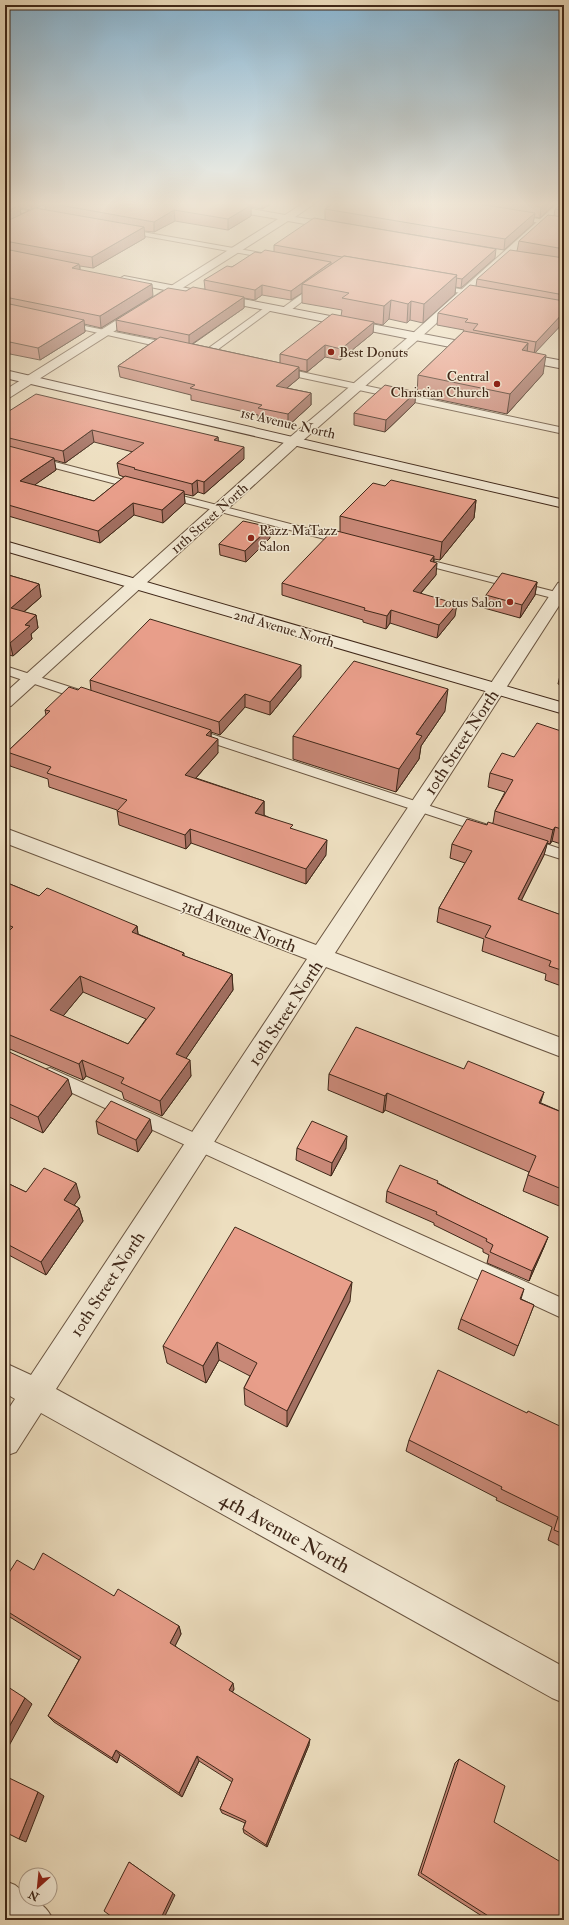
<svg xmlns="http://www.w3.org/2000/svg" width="569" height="1925" font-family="'IM FELL Double Pica',serif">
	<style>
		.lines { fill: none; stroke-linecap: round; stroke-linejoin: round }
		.lane-casing { stroke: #6b5642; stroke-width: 2 }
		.street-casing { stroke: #6b5642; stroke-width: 2 }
		.secondary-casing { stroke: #402819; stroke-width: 2 }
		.lane { fill: #f3ead5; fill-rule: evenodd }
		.street { fill: #f3ead5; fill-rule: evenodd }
		.secondary { fill: #f3ead5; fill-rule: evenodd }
		.wall { fill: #c88877; stroke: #402819; fill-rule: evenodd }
		.shaded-wall { fill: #a26f61; stroke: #402819 }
		.building { fill: #e89e8a; stroke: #402819; fill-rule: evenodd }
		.poi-dot { fill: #8f2418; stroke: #f3ead5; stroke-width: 1.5 }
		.labels { text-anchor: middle; stroke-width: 3; stroke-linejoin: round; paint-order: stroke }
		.far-poi-label { font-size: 14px; fill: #402819; stroke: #f3ead5; text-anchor: start }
		.far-street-label { font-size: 14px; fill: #402819; stroke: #f3ead5 }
		.street-label { font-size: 17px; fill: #402819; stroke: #f3ead5 }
		.near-street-label { font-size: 20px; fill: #402819; stroke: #f3ead5 }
	</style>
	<rect width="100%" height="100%" fill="#eddebf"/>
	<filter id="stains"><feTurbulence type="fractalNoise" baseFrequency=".005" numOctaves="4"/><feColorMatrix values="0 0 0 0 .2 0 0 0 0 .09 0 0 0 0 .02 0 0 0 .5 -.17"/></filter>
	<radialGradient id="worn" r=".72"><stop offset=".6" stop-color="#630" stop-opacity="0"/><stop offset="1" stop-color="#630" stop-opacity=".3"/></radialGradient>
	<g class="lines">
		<defs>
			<g id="lane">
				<polygon points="5,207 45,214 48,216 45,218 5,211"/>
				<polygon points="513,215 564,223 564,227 511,218 510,217"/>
				<polygon points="120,228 273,255 277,257 273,259 123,232 120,232"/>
				<polygon points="316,284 323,286 287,313 281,313 281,309"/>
				<polygon points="431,284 482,293 486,295 482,297 434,288 431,288"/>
				<polygon points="267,306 273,306 274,308 209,356 203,356 203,352"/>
				<polygon points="60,321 174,344 178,347 174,350 63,325 59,323"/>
				<polygon points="278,367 564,428 564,434 275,372 275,368"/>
				<polygon points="5,449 143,485 144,487 139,490 5,455"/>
				<polygon points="163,491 352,540 353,542 348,545 159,496 158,494 159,492"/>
				<polygon points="417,557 564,594 564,601 413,562 411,560 413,558"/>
				<polygon points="5,666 92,694 93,697 92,700 82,700 5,674"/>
				<polygon points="196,729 491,826 493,829 491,832 486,834 481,832 191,736 189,733 191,730"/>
				<polygon points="525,837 564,850 564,860 520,846 518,842 520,838"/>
				<polygon points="50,1068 564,1299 564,1319 44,1080 41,1075 44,1070"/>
				<path d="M5,1881L15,1885L26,1894V1899C39,1899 48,1909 53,1920H16L5,1912Z"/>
			</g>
			<g id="street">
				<polygon points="201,204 223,204 285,215 302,204 314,204 295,217 339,224 344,227 339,230 288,221 9,398 5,399 5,390 278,219 206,207"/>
				<polygon points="557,204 564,204 564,208 420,338 299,444 11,706 5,707 5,693 289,438 412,334"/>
				<polygon points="564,581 564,598 335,953 564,1039 564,1058 326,967 56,1389 564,1667 564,1703 552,1698 41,1413 16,1452 5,1456 5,1414 15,1399 5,1393 5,1363 31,1375 307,959 5,843 5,828 316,945 556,586 558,583"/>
			</g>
			<g id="secondary">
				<polygon points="124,276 480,345 486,349 480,353 120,281 119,279"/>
				<polygon points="516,352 564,361 564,369 512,359 510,356 512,353"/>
				<polygon points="5,370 564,500 564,508 5,378"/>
				<polygon points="5,541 564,703 564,714 5,551"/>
			</g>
		</defs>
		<use href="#lane" class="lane-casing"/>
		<use href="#street" class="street-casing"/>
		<use href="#secondary" class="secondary-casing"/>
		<use href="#lane" class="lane"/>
		<use href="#street" class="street"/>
		<use href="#secondary" class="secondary"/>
	</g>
	<g class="wall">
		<path d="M5,204H271L262,209L251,207V216L228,230L175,221L154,232L144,231L145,238L93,268L80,266V270L153,296L101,328L84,324L85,332L40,360L5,353ZM45,204L46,210L37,208ZM20,208L30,210L21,214Z"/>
		<polygon points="327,204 555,204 540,218 534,217 533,224 504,250 325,220 325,209 327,208"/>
		<polygon points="564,204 564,322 535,352 543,374 507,414 417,395 418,375 463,332 464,330 437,325 438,313 476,286 477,279 517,251 519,241 554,216 555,209"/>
		<path d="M274,245L495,258L461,288L455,287V294L423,323L410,320L407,323L389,319L383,325L373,323V333L340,360L325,357L307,372L299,370V378L287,388L311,393V405L288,426L258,419V415L191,400V395L120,377L118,366L157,339L117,331L116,320L186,291L205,289L204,280L261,253L274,252ZM302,293V303L342,310L341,316L280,354V363L193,344L244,308V298L255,300L262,295L291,300Z"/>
		<polygon points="415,403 385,432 354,425 354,413"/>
		<path d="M5,413L218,437V441L244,459L204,494L198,492L193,496L184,494L185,503L163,523L134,515L100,543L5,515ZM94,442L133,452L117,463L119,475L124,477L94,501L34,485L56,470L54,460L65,463Z"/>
		<polygon points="385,486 476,500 474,518 440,560 434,559 434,562 436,575 421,593 455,616 437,638 390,623 386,629 363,622 363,620 282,595 282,583 340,532 340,516"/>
		<polygon points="270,538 246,562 220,555 219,544"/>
		<polygon points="5,574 39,584 41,597 24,612 36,615 38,628 31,634 32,639 13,656 5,654"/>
		<polygon points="537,582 535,595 520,618 484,608 486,595"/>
		<polygon points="564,666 564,686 558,684 561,671"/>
		<polygon points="301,677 270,715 245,707 220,735 211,732 211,736 218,753 196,778 264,801 264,815 292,829 326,855 306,884 191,843 186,849 119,825 117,810 49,787 48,779 10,766 7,752 46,715 45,710 78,690 91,691 90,680"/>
		<polygon points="445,711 421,746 419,759 396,792 293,759 293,736"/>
		<polygon points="564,732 564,845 552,841 550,844 547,843 544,855 521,901 564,916 564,987 545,980 546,974 482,951 484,939 437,922 439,908 465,863 450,858 452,844 487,825 493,823 495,811 505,792 488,787 490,773 514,757"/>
		<path d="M5,882L39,896L137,926L138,934L184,953V956L232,974L233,990L186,1058L191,1076L162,1116L124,1099L122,1092L86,1076L83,1080L5,1047ZM83,992L146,1019L128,1044L63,1016Z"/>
		<polygon points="5,1050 72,1094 43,1133 5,1115"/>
		<polygon points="329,1074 541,1103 564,1113 564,1208 523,1191 529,1172 385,1110 383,1113 328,1090"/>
		<polygon points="96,1121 152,1131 138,1152 98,1134"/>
		<polygon points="297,1148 346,1148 331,1176 296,1160"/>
		<polygon points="5,1182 26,1192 80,1197 74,1205 79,1208 83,1221 46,1275 5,1253"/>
		<polygon points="438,1183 467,1198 548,1237 544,1247 529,1281 487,1263 489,1255 483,1252 483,1249 434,1225 434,1223 386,1202 387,1191"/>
		<polygon points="524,1289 521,1299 534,1305 514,1356 458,1329 461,1319"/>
		<polygon points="350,1301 287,1427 245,1405 244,1388 250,1376 219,1360 206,1383 167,1363 163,1346"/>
		<polygon points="409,1440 560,1440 564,1442 564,1548 548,1540 552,1527 496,1500 497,1498 406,1451"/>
		<polygon points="34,1570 114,1596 179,1626 181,1634 175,1646 234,1689 232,1692 309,1745 267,1847 244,1833 243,1829 245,1823 222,1813 220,1809 232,1782 199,1761 182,1797 120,1755 117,1763 54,1722 48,1716 79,1660 5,1614 5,1579"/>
		<polygon points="459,1759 494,1822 563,1920 488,1920 418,1875 455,1763"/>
	</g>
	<g class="shaded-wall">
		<polygon points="31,204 45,204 32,210"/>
		<polygon points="262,204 271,204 262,209"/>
		<polygon points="545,204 555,204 540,218 541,207"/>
		<polygon points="20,205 21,216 5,223 5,212"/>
		<polygon points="251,205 251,216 228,230 228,219"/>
		<polygon points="174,210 175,221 154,232 154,222"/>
		<polygon points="535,213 533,224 504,250 505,239"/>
		<polygon points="144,227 145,238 93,268 92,257"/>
		<polygon points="496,249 495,258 461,288 462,279"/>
		<polygon points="331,262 331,272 302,284 302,293 291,300 291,291"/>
		<polygon points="79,264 81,275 72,268"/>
		<polygon points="457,275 455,294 423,323 424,304"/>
		<polygon points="152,284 153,296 101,328 100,316"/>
		<polygon points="262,285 262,295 255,300 255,290"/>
		<polygon points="244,297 244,308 189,346 189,335"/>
		<polygon points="391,300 389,319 383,325 384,306"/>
		<polygon points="411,301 410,320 407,323 408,304"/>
		<polygon points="564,312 564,322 534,354 536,342"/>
		<polygon points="84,320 85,332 40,360 38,348"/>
		<polygon points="374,322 373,333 340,360 341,349"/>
		<polygon points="528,343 526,363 522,350"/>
		<polygon points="325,345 325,357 307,372 307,360"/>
		<polygon points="546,355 543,374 507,414 510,394"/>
		<polygon points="299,367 299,378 276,397 276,386"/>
		<polygon points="416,392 415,403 385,432 386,420"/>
		<polygon points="311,393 311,405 288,426 288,414"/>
		<polygon points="92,430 94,442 65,463 63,451"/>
		<polygon points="218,437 219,449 214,440"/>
		<polygon points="244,447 244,459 204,494 204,482"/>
		<polygon points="54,458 56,470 22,494 20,481"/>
		<polygon points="197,480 198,492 193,496 192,484"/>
		<polygon points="184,491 185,503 163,523 162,510"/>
		<polygon points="476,500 474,518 440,560 442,542"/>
		<polygon points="133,503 134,515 100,543 98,531"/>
		<polygon points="270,527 270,538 246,562 245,551"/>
		<polygon points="434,556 433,568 437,563 436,575 412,603 413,591 430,561"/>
		<polygon points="537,582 535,595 520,618 522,605"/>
		<polygon points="39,584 41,597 13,621 11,608"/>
		<polygon points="457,604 455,616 437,638 439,625"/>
		<polygon points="391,610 390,623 386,629 387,616"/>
		<polygon points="36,615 38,628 31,634 32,639 13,656 10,643 25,625"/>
		<polygon points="301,665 301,677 270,715 270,702"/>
		<polygon points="448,689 445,711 421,746 419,759 396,792 399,769 416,734"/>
		<polygon points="245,694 245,707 220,735 219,722"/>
		<polygon points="211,730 211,744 206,735"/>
		<polygon points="218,739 218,753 186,789 185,775"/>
		<polygon points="264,801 264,816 255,813"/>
		<polygon points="555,827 552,841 550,844 553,830"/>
		<polygon points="190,829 191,843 186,849 185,835"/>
		<polygon points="327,840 326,855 306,884 306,869"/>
		<polygon points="548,841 544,855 515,913 518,899"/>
		<polygon points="137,926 139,943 132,932"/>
		<polygon points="232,974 233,990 178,1070 176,1054"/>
		<polygon points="80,976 83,992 54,1027 50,1010"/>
		<polygon points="82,1060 86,1076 83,1080 79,1064"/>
		<polygon points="190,1060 191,1076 162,1116 160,1101"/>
		<polygon points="68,1079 72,1094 43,1133 38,1117"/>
		<polygon points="544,1092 539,1108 539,1103"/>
		<polygon points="387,1093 385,1110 383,1113 385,1096"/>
		<polygon points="150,1119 152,1131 138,1152 136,1140"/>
		<polygon points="347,1136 346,1148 331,1176 332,1163"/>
		<polygon points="76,1183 80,1197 68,1214 64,1200"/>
		<polygon points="79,1208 83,1221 46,1275 41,1262"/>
		<polygon points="548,1237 544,1247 529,1281 532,1271"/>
		<polygon points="352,1282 350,1301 287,1427 287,1411"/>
		<polygon points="217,1342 219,1360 206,1383 203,1366"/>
		<polygon points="179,1626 181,1634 173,1650 170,1643"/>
		<polygon points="233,1683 234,1689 230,1697 229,1690"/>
		<polygon points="25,1698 32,1704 5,1753 5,1734"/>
		<polygon points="310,1739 309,1745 267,1847 266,1845"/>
		<polygon points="116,1750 120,1755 117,1763 112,1758"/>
		<polygon points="197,1756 199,1761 182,1797 179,1793"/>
		<polygon points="38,1792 44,1796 26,1842 19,1839"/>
		<polygon points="129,1862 175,1895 163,1920 160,1920"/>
	</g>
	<g class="building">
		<polygon points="5,204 15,204 20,205 5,212"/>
		<polygon points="54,204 242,204 251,205 228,219 174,210 154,222"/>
		<polygon points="333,204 479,204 535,213 505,239 325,209"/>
		<polygon points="523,204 545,204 541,207"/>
		<polygon points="561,204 564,204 564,211 555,209"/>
		<polygon points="35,208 144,227 92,257 5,241 5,222"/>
		<polygon points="548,215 564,217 564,249 519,241"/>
		<polygon points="314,218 496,249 462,279 456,278 457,275 344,256 342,257 274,245"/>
		<polygon points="5,249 79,264 72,268 152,284 100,316 5,297"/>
		<polygon points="265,250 331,262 291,291 262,285 255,290 204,280 227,266 232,267 255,252 261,253"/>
		<polygon points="510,250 564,258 564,295 477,279"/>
		<polygon points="344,256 457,275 424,304 411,301 408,304 391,300 384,306 342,298 349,293 302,284"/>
		<polygon points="470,285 564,301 564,312 536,342 473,330 478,324 465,322 468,319 438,313"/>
		<polygon points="193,287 244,297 189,335 116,320 168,288 186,291"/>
		<polygon points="5,303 84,320 38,348 5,341"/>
		<polygon points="332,314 374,322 341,349 325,345 307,360 280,354"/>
		<polygon points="464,331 528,343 522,350 546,355 510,394 418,375"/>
		<polygon points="160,337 299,367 276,386 311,393 288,414 258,408 262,405 190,388 195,385 118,366"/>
		<polygon points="385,385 416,392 386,420 354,413"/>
		<polygon points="36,394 218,437 214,440 244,447 204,482 197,480 192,484 134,469 135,468 117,463 144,443 92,430 63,451 5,437 5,413 6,413"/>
		<polygon points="5,445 54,458 20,481 94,501 125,476 184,491 162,510 133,503 98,531 5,504"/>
		<polygon points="391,480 476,500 442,542 340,516 373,483 385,486"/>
		<polygon points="243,521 270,527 245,551 219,544"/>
		<polygon points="333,530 434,556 430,561 437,563 413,591 457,604 439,625 391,610 387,616 364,610 365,608 282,583"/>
		<polygon points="502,573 537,582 522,605 486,595"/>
		<polygon points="5,574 39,584 11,608 36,615 25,625 30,626 10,643 5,642"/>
		<polygon points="150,619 301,665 270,702 245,694 219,722 90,680"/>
		<polygon points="354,661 448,689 416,734 422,736 399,769 293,736"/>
		<polygon points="564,666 564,672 561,671"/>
		<polygon points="69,687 78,690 81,687 211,730 206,735 218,739 185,775 264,801 255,813 293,825 290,828 327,840 306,869 190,829 185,835 117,811 127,800 47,773 51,767 7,752 50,711 45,710"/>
		<polygon points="537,723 564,732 564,830 555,827 553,830 495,811 513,780 490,773 502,753 514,757"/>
		<polygon points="467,819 487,825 488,822 548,841 518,899 564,916 564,971 549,966 551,961 485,937 491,926 439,908 472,851 452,844"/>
		<path d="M5,882L39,896L47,888L137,926L132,932L184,953L182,955L232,974L176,1054L190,1060L160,1101L121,1083L124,1078L82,1060L79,1064L5,1033V935L13,927L5,924ZM80,976L155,1008L128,1044L50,1010Z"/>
		<polygon points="356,1027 464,1069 468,1061 544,1092 539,1103 564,1113 564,1190 528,1175 536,1156 387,1093 385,1096 329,1074"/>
		<polygon points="5,1050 68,1079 38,1117 5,1102"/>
		<polygon points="111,1101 150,1119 136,1140 96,1121"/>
		<polygon points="312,1121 347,1136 332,1163 297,1148"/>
		<polygon points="400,1165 438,1181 437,1183 467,1198 548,1237 532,1271 490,1252 493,1245 486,1241 487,1239 436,1214 437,1212 387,1191"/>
		<polygon points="44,1168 76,1183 64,1200 79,1208 41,1262 5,1243 5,1182 26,1192"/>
		<polygon points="235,1227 352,1282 287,1411 244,1388 257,1363 217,1342 203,1366 163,1346"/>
		<polygon points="482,1270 524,1289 520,1299 534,1305 518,1346 461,1319"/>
		<polygon points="438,1370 527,1413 528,1411 564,1428 560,1440 564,1442 564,1534 554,1530 558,1517 501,1489 502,1487 409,1440"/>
		<polygon points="43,1553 114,1596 118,1589 179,1626 170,1643 233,1683 229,1690 310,1739 266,1845 243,1829 246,1821 220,1809 233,1779 197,1756 179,1793 116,1750 112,1758 48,1716 81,1657 5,1610 5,1579 17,1560 34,1570"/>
		<polygon points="5,1685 25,1698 5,1734"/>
		<polygon points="459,1759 505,1786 494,1822 564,1864 564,1915 563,1920 493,1920 493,1919 421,1873"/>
		<polygon points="5,1776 38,1792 19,1839 5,1832"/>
		<polygon points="129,1862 173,1893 160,1920 116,1920 104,1911"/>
	</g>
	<linearGradient id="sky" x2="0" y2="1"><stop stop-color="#89b7d5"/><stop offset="0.43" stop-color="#f7f0e2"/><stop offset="1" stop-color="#f7f0e2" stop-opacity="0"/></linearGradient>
	<rect width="569" height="474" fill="url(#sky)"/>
	<g class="poi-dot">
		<circle cx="331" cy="352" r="4"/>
		<circle cx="497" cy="384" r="4"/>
		<circle cx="251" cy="538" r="4"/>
		<circle cx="510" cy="602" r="4"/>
	</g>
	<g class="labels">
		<g class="far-poi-label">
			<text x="339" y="357">Best Donuts</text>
			<text x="489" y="381" text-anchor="end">Central<tspan x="489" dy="16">Christian Church</tspan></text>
			<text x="259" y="535">Razz MaTazz<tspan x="259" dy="16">Salon</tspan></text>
			<text x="502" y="607" text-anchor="end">Lotus Salon</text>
		</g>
		<g class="far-street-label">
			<text transform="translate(288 423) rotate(13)" y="5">1st Avenue North</text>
			<text transform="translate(209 518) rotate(-42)" y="5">11th Street North</text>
			<text transform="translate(284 628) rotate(16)" y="5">2nd Avenue North</text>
		</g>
		<g class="street-label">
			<text transform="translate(461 742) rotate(-57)" y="6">10th Street North</text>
			<text transform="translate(239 925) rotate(21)" y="6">3rd Avenue North</text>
			<text transform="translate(285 1013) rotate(-57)" y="6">10th Street North</text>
			<text transform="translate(107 1284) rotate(-57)" y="6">10th Street North</text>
		</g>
		<g class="near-street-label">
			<text transform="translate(285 1532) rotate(29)" y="7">4th Avenue North</text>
		</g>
	</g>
	<rect width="569" height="1925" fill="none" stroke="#eddebf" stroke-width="20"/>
	<rect x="6" y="6" width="557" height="1913" fill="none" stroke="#402819" stroke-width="2"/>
	<rect x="10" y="10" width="549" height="1905" fill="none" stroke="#402819"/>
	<g transform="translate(38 1887) rotate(207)"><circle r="19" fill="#f3ead5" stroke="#ab9c8a"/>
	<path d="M0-3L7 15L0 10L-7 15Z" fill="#8f2418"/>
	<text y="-6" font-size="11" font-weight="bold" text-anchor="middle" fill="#402819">N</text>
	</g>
	<rect width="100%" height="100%" filter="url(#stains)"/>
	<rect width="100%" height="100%" fill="url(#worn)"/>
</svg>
